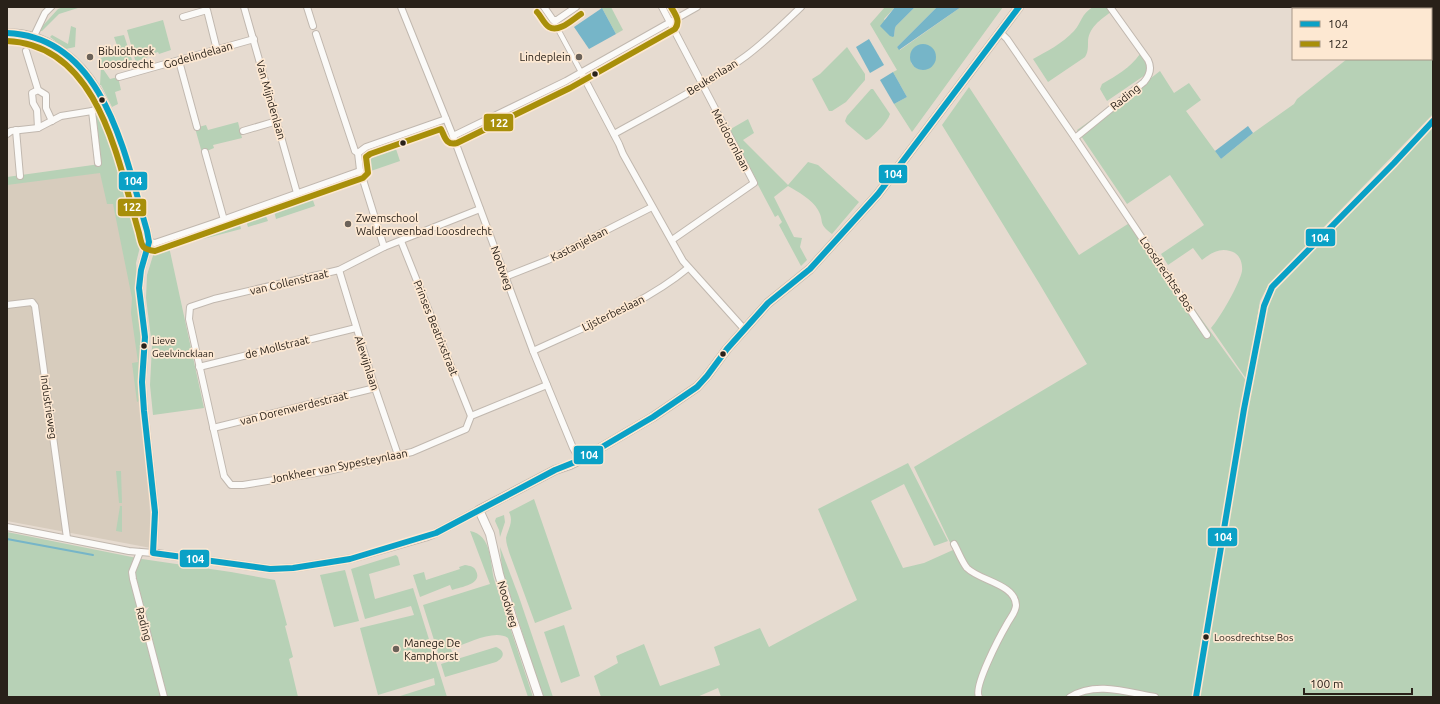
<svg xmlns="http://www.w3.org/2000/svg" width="1440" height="704" font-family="Ubuntu,sans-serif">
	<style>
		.industrial { fill: #d7ccbd }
		.green { fill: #b7d1b6; fill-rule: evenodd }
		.water { fill: #76b5c8 }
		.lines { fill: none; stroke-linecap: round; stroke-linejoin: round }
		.stream { stroke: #76b5c8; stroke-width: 2 }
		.pedestrian-casing { stroke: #c1b8af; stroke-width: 6 }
		.minor-casing { stroke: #c1b8af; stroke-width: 8 }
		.tertiary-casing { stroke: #c1b8af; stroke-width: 9 }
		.secondary-casing { stroke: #c1b8af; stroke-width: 10 }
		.pedestrian { stroke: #fbfaf8; stroke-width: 4.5 }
		.minor { stroke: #fbfaf8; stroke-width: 6 }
		.tertiary { stroke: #fbfaf8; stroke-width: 7 }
		.secondary { stroke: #fbfaf8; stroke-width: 8 }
		.bus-1-casing { stroke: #fde8d2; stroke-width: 9 }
		.bus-2-casing { stroke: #fde8d2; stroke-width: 9 }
		.bus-1 { stroke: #0aa1c6; stroke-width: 6 }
		.bus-2 { stroke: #a88f0a; stroke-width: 6 }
		.poi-dot { fill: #6b6259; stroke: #fde8d2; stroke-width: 1.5 }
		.bus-dot { fill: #292119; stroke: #fde8d2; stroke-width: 1.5 }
		.labels { text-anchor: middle; stroke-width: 3.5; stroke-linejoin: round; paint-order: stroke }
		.bus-label { font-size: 10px; fill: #292119; stroke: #fde8d2; text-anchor: start }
		.poi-label { font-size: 11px; fill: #292119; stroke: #fde8d2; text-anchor: start }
		.street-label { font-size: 11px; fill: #292119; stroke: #fde8d2 }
		.line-badge { stroke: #fde8d2; stroke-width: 1.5 }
		.badge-label { font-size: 11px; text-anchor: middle; font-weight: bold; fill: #fff }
	</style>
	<rect width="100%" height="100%" fill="#e6dbd0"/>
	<polygon class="industrial" points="103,172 126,243 139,343 150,512 151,548 7,521 7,184"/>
	<g class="green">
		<polygon points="63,7 81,7 59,14 42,31 38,31 58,9"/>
		<polygon points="603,7 611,7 623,30 616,34 602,8"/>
		<path d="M885,7H895L884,19L894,36L895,28L896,26L915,7H937L897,47L900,50L961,7H1003L912,132L894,104L907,97L893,72L897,70L870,24ZM917,46L932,49L935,54V61L922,70L916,68L911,63L914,48Z"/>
		<path d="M1093,7H1108L1111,12C1101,19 1088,28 1088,42C1088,48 1088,52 1085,57L1048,82L1033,59C1046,52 1063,43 1074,31C1082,22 1081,14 1093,7Z"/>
		<path d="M1356,7H1433V114L1269,284L1260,301L1247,380L1211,328C1220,318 1240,283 1242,271C1243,262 1239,253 1230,251C1219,248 1211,253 1202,260L1193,248L1168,265L1161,254L1204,225L1170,175L1127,204L1077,130L1151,78L1160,71L1174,93L1189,83L1201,100L1186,111L1221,159L1253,133L1294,104L1297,99L1347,59H1431V9H1358Z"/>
		<polygon points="163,20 171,50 159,54 158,52 148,55 148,57 137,61 137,67 127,30"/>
		<polygon points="71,26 76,28 75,47 66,49 50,37 52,35 68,44"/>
		<polygon points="124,35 133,63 106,70 101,65 100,58 118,54 119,51 114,37"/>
		<polygon points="847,47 865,74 865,80 846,102 832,111 829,111 812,79 820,74"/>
		<path d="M1140,54L1149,68L1148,73L1107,101L1100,89L1102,84C1117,75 1129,69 1140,54Z"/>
		<polygon points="101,66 110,79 118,77 121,90 115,92 118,104 112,107 101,85 100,85"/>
		<polygon points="969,87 1079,255 1131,222 1250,386 1267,307 1276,288 1394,169 1433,127 1433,697 721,697 718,688 697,697 601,697 594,676 618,663 616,656 644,644 660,686 720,665 714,647 760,628 769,647 857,600 818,509 908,463 948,541 934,546 904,484 871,501 903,568 924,563 953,550 955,553 914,467 1087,364 1039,283 942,125"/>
		<path d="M871,89H873L890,114C887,123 876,133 869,139L866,140L847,124L845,121L847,116Z"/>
		<polygon points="102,115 114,142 141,231 141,243 136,263 142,334 139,401 137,402 132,363 138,362 131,313 132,298 113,204 107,204 100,173 7,185 7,177 100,164 95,116"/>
		<path d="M748,119L754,133L743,140L788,185L808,162L818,165L859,202L832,234C817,223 825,222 818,210C812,199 798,192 788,186L774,197L794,237L802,238L800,247L807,260L801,266L779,225L782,222L778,215L775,217L729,130Z"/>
		<polygon points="238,122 242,138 213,145 214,148 202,153 195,128 206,125 208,130"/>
		<polygon points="394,143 400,161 368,172 364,162 364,155 370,151"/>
		<polygon points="311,195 315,206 276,219 273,207"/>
		<polygon points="264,211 268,221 248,227 245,218"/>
		<polygon points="239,220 241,229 203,239 202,234"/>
		<polygon points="168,242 204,408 153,415 150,385 152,346 146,298 147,275 155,249"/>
		<polygon points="116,471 121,471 122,503 119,503"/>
		<path d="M534,499L572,609L535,623L509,552C508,548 506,543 506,538C508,529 514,522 509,512Z"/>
		<polygon points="120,506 122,506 122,532 116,531"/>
		<polygon points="504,515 505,522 500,537 499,530 495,521 496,518"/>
		<path d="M470,531C492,535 490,562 494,579L533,697H528L508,638C495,629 468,643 454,648L451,649L452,652L439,656L423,605L490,584Z"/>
		<polygon points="7,532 142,559 231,572 275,580 287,625 285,626 293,657 289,659 298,697 165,697 144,614 149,607 138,610 161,697 7,697"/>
		<polygon points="500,547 519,597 553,697 543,697 505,579 502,569"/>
		<polygon points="396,555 398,557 400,565 369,574 375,599 413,588 447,697 397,697 435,685 434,678 378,695 360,628 414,615 411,606 365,619 351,569"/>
		<path d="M465,565C470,566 474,566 476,571C483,584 461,587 452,590L450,585L420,597L413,575L424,572L426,580L460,569L459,567Z"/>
		<polygon points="345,570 359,621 334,627 320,575"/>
		<polygon points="564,625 580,676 561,683 544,632"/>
		<path d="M496,647C506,651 504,658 496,662L445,677L441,664Z"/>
	</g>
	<g class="water">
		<polygon points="895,7 915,7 896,26 895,28 894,36 893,37 890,36 880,26"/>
		<polygon points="937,7 961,7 899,50 897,47"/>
		<polygon points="602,8 616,34 589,49 574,27"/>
		<polygon points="869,39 884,65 870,73 856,47"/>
		<circle cx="923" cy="57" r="13"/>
		<polygon points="893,72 907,97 894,104 880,80"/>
		<polygon points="1248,126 1253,133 1221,159 1215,151"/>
	</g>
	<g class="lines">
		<polyline class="stream" points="7,539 93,555"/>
		<defs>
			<polyline id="pedestrian" points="553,20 581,72"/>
			<g id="minor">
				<polyline points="244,7 297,193"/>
				<polyline points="307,7 313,26"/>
				<polyline points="401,7 453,136 533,351 573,448 580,460"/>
				<polyline points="544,7 553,20 557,20 576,7"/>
				<polyline points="662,7 754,183 672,240"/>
				<path d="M1110,7L1148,60C1152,68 1150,75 1144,82L1075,138L1207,335"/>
				<polyline points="183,17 207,10 217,50"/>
				<polyline points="1001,33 1007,39 1075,138"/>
				<polyline points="316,34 355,151 358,153 360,170 384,247"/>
				<polyline points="34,36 45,13 51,7"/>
				<polyline points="26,51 38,90 46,95 46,108 52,121"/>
				<polyline points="179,61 197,127"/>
				<polyline points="581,72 619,144 623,154 683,261 745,330"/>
				<polyline points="119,77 254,39"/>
				<polyline points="92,111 98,163"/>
				<polyline points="38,128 37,110 33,103 32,93 38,90"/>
				<polyline points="16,130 20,176"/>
				<polyline points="243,131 277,121"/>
				<polyline points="7,134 11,131 38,128 61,116 92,111 105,105"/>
				<path d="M614,134C659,109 705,86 746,56C766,41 783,24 801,7"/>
				<polyline points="453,136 566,81 697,7"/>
				<polyline points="205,152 224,220"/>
				<polyline points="358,153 366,147 446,119"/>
				<polyline points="480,209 384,247 339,270 214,299 190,307 189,319 224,476 231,485 243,485 328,471 412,452 466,429 471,416 547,385"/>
				<polyline points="401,241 471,416"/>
				<polyline points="149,242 155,243 214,223 360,171"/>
				<polyline points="339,270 375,388 398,455"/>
				<polyline points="505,277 548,260 652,207"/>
				<polyline points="7,305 32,302 35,306 67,538"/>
				<path d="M533,351C584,327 645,304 688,268"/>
				<polyline points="199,367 356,328"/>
				<polyline points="213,428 375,388"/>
				<polyline points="7,527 129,551 153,553"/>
				<path d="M954,544C958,551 962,562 967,568C980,581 1015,584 1016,605C1016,612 1010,618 1007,624C1000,636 973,687 979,697"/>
				<polyline points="140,552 132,572 133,579 164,697"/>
				<path d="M1070,697C1095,681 1127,692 1155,697"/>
				<polyline points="1196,697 1244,409 1264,306 1272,287 1394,163 1433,121"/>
			</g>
			<path id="tertiary" d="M7,33C44,31 80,59 98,91C122,133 133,185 147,231L149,242L141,270L139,288L145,337L142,382L144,411L155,512L153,553L270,569L293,568L350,559L426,537L436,533L479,510"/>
			<polyline id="secondary" points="539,697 512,617 499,574 490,534 479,510 555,470 570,465 580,460 653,417 697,387 707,376 727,349 768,303 810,269 878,194 1019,7"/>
		</defs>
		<use href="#pedestrian" class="pedestrian-casing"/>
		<use href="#minor" class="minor-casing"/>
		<use href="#tertiary" class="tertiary-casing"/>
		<use href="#secondary" class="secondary-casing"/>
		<use href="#pedestrian" class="pedestrian"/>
		<use href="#minor" class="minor"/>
		<use href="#tertiary" class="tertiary"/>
		<use href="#secondary" class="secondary"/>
		<defs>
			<g id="bus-1">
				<path d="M7,33C105,37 125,156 147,231L149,242L141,270L139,288L145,337L142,382L144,411L155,512L153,553L270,569L293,568L350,559L436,533L555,470L580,460L653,417L697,387L707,376L727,349L768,303L810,269L878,194L1019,7"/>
				<polyline points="1196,697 1244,409 1264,306 1272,287 1394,163 1433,121"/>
			</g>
			<g id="bus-2">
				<path d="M537,12C541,16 544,24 549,27C559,33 573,19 581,14"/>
				<path d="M7,41C100,45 118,162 139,233C142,246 141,249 155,251L363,178L368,173L366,157L370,154L441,129C445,137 446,146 457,143L570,88L675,29C681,21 675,14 671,7"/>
			</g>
		</defs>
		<use href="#bus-1" class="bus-1-casing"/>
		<use href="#bus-2" class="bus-2-casing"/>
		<use href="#bus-1" class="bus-1"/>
		<use href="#bus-2" class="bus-2"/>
	</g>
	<g class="poi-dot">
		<circle cx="90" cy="57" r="4"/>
		<circle cx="579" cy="57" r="4"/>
		<circle cx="348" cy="224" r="4"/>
		<circle cx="396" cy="649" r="4"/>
	</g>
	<g class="bus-dot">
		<circle cx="595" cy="74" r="3.5"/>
		<circle cx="102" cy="100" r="3.5"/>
		<circle cx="403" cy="143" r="3.5"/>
		<circle cx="144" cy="346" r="3.5"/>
		<circle cx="723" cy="354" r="3.5"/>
		<circle cx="1206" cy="637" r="3.5"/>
	</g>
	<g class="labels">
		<g class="bus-label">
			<text x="152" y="344">Lieve<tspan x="152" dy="13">Geelvincklaan</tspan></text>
			<text x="1214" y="641">Loosdrechtse Bos</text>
		</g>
		<g class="poi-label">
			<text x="98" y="55">Bibliotheek<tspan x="98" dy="13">Loosdrecht</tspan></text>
			<text x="571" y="61" text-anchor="end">Lindeplein</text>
			<text x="356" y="222">Zwemschool<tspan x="356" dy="13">Walderveenbad Loosdrecht</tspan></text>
			<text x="404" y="647">Manege De<tspan x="404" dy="13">Kamphorst</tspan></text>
		</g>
		<g class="street-label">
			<text transform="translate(198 55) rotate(-16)" y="4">Godelindelaan</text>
			<text transform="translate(712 77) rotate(-32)" y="4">Beukenlaan</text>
			<text transform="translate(1125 97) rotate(-39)" y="4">Rading</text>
			<text transform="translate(271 100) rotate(74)" y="4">Van Mijndenlaan</text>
			<text transform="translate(731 140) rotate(62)" y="4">Meidoornlaan</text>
			<text transform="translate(579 244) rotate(-27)" y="4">Kastanjelaan</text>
			<text transform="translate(502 268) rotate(70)" y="4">Nootweg</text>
			<text transform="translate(1167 274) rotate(56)" y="4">Loosdrechtse Bos</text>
			<text transform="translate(289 282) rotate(-13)" y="4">van Collenstraat</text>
			<text transform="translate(613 313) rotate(-26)" y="4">Lijsterbeslaan</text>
			<text transform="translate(436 328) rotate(68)" y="4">Prinses Beatrixstraat</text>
			<text transform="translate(277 347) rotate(-14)" y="4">de Mollstraat</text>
			<text transform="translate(367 363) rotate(72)" y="4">Alewijnlaan</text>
			<text transform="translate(49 407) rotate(82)" y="4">Industrieweg</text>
			<text transform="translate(294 408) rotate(-14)" y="4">van Dorenwerdestraat</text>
			<text transform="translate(339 466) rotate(-11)" y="4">Jonkheer van Sypesteynlaan</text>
			<text transform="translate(508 604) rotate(73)" y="4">Noodweg</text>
			<text transform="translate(144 624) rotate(75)" y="4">Rading</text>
		</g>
	</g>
	<g class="line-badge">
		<rect x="483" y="113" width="31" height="19" rx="4" fill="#a88f0a"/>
		<rect x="878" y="164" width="30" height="20" rx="4" fill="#0aa1c6"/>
		<rect x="118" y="171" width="30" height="20" rx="4" fill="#0aa1c6"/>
		<rect x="117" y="198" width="30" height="19" rx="4" fill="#a88f0a"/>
		<rect x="1305" y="228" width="31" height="19" rx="4" fill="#0aa1c6"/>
		<rect x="573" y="445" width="31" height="20" rx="4" fill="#0aa1c6"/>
		<rect x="1207" y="527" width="31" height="20" rx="4" fill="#0aa1c6"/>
		<rect x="179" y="549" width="31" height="19" rx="4" fill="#0aa1c6"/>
	</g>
	<g class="badge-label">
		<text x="499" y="127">122</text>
		<text x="893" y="178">104</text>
		<text x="133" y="185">104</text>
		<text x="132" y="211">122</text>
		<text x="1320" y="242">104</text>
		<text x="589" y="459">104</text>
		<text x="1223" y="541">104</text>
		<text x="195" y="563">104</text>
	</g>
	<rect width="1440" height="704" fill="none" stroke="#292119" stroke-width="16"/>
	<rect x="1292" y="8" width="140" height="52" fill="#fde8d2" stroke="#a89888"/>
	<rect x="1300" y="21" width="20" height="6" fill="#0aa1c6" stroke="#a89888"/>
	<text x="1328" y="28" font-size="12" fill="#292119">104</text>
	<rect x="1300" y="41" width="20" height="6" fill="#a88f0a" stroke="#a89888"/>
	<text x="1328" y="48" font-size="12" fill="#292119">122</text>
	<path d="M1304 688v6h108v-6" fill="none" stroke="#292119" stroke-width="2"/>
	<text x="1310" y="688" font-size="12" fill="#292119" stroke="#fde8d2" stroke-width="3" paint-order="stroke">100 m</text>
</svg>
